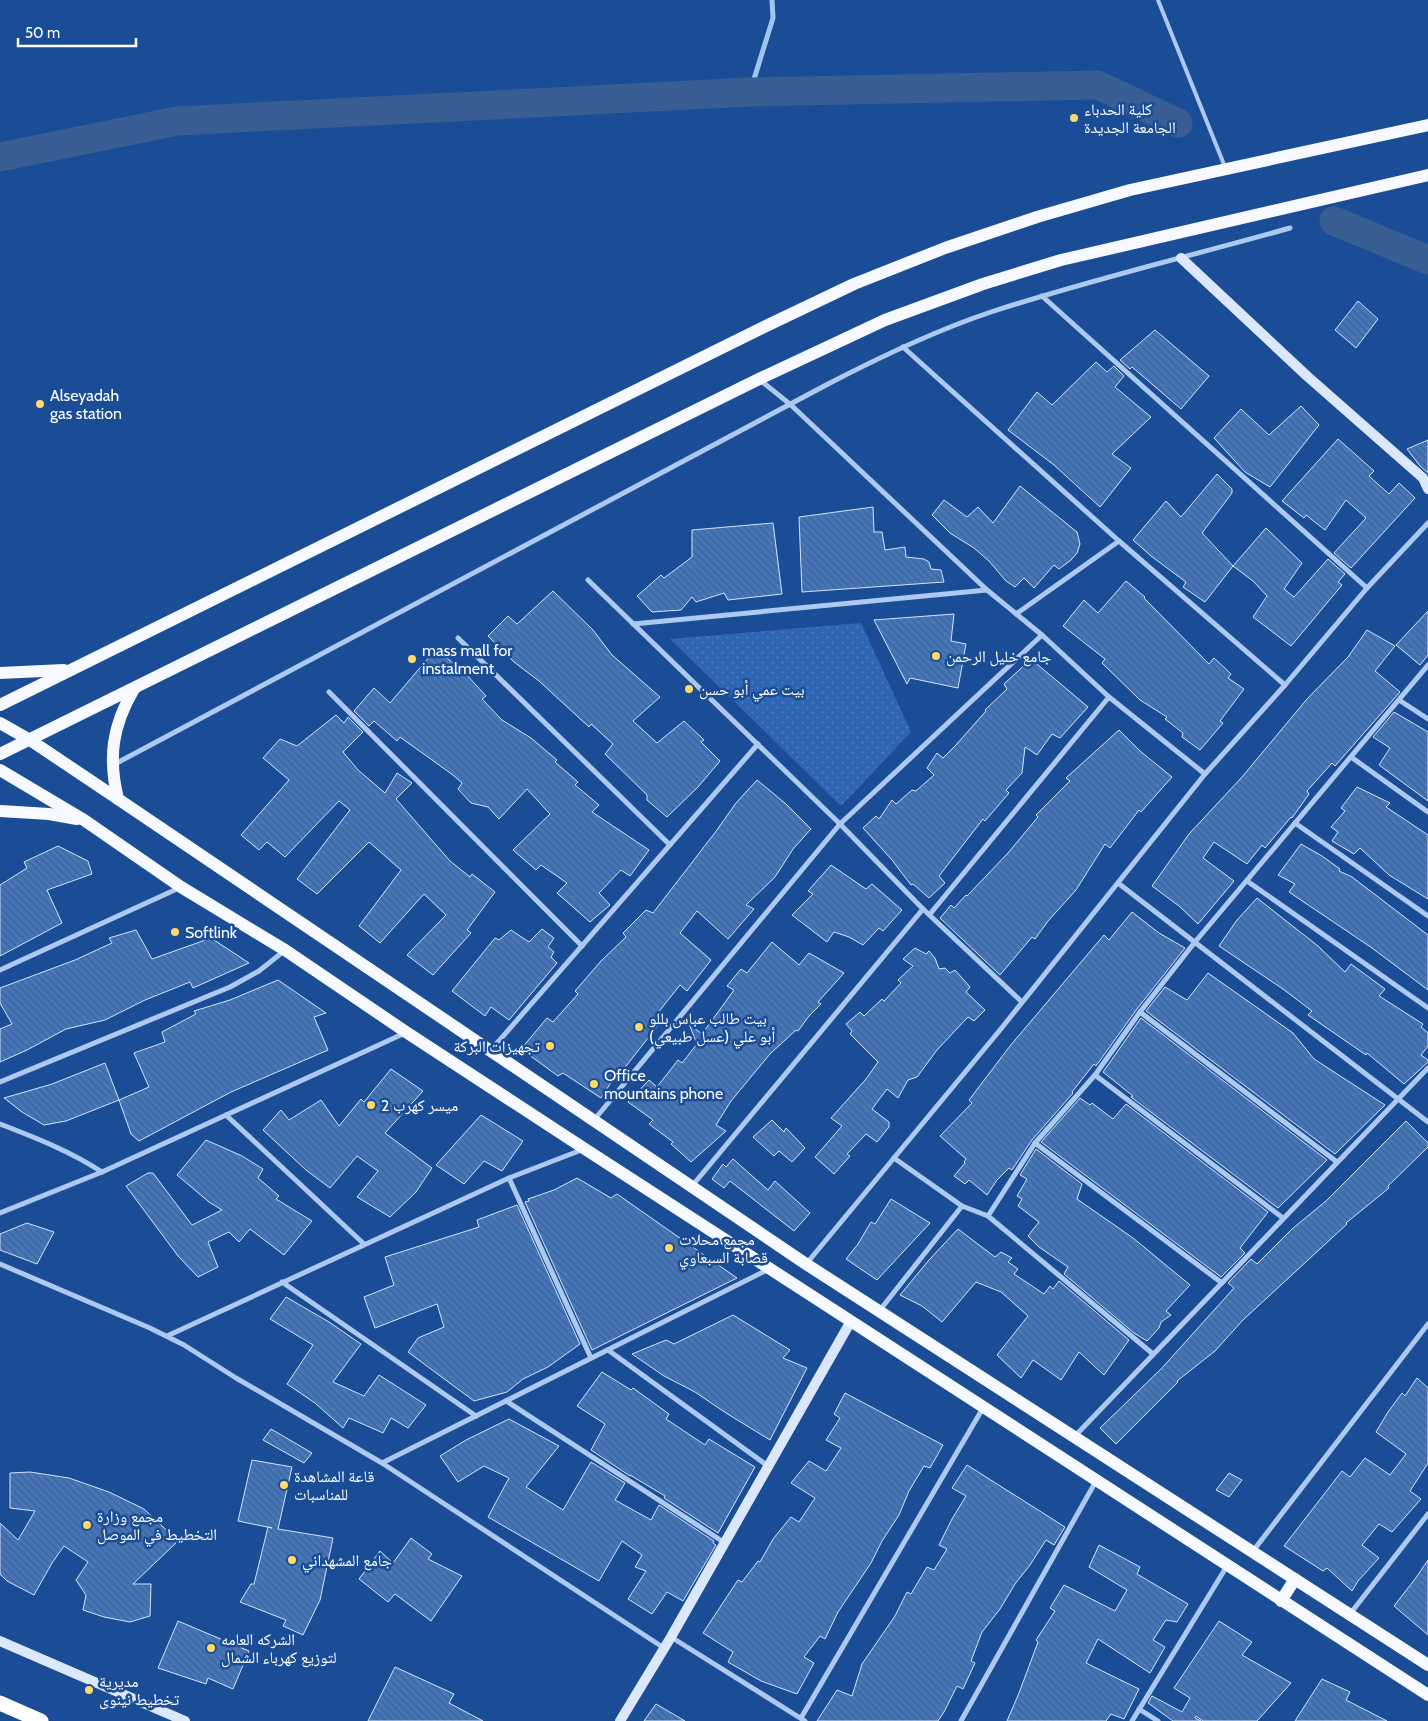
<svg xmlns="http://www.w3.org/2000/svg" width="1428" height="1721" font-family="Cabin,'Noto Naskh Arabic',sans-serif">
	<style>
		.park { fill: url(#park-dots) }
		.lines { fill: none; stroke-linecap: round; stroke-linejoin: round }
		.stream { stroke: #a0c4f2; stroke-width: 5 }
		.river { stroke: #395e93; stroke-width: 29 }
		.building { fill: url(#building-back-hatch); stroke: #d4e4fb }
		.lane { stroke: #adc9f0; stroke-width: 4 }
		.street { stroke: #adc9f0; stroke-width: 5 }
		.secondary { stroke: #dbe8fb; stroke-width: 10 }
		.primary { stroke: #f6f9ff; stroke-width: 12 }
		.highway { stroke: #fff; stroke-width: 15 }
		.poi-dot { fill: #ffd96c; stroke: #1a4d96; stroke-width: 2 }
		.labels { text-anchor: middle; stroke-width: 5; stroke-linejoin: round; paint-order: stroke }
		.poi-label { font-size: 16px; fill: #fff; stroke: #1a4d96; text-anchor: start }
	</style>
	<defs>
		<pattern id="park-dots" width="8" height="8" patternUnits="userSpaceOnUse" patternTransform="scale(1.25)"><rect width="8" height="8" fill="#2e66b4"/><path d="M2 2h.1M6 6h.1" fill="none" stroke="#4d7dbf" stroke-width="1.8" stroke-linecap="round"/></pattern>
		<pattern id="building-back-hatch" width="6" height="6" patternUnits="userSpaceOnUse" patternTransform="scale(1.25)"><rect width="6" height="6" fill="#4376bd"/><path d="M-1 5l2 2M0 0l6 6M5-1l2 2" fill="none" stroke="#486184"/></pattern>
	</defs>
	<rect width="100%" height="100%" fill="#1a4d96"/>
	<polygon class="park" points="861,623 911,732 841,806 670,639"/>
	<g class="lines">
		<polyline class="stream" points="750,92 773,18 772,0"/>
		<g class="river">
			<polyline points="0,157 177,121 750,92 1098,85 1178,123"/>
			<polyline points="1334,221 1428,260"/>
		</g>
	</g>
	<g class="building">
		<polygon points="1358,301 1378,319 1356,348 1335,330"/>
		<polygon points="1155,330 1209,376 1181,409 1132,367 1130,369 1120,360"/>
		<polygon points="1096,362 1107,372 1114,366 1124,376 1115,387 1151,417 1112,454 1131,468 1100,507 1054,465 1008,430 1037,392 1052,405"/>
		<polygon points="1301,406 1319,425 1270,487 1245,472 1214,438 1241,409 1269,435"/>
		<polygon points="1338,439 1374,471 1369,476 1389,494 1399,483 1415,498 1351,568 1334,553 1366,518 1346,500 1325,530 1306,515 1304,518 1282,501"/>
		<polygon points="1428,440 1428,473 1420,466 1407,449"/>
		<polygon points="1217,474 1232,489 1232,493 1202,533 1233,566 1205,602 1183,587 1186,582 1151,556 1133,540 1166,501 1181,517"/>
		<polygon points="1020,486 1077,532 1080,544 1077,553 1071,560 1059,569 1054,565 1034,588 1024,578 1015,587 1006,581 989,561 974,548 950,533 932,515 944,500 967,517 978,507 993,523"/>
		<polygon points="873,507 874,532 882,532 885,550 905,547 906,557 924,559 929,562 931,569 941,570 944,582 802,592 799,517"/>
		<polygon points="773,523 782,594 728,600 724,593 696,602 692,597 681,610 652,612 637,596 661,575 664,578 692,557 692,530"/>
		<polygon points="1266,528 1302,563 1284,589 1294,597 1328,559 1345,574 1338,582 1342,585 1291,646 1253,617 1267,596 1253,581 1233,566"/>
		<polygon points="1126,581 1145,597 1144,598 1209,664 1214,658 1231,674 1228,678 1244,689 1220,721 1223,723 1200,750 1182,737 1183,733 1165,719 1167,717 1140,700 1102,663 1105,659 1063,626 1084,600 1098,613"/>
		<polygon points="553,591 593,630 612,655 660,697 633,721 657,743 684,721 704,740 701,742 720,761 698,787 667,817 647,800 647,795 605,754 613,744 591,724 589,727 539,681 514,662 488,636 508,616 517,624"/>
		<polygon points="1428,611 1428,655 1420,665 1396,645"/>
		<polygon points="954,614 951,641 966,644 958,688 910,678 907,684 874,620"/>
		<polygon points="1367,630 1395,646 1375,671 1400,692 1335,766 1332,763 1307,791 1309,794 1292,818 1291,817 1265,848 1262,845 1247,864 1214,842 1203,858 1234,881 1198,924 1179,906 1152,886 1189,834 1242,777 1307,699 1348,657"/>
		<polygon points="436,649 464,672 486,696 482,699 502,720 531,738 557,760 555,762 578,782 575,785 599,805 592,812 649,850 630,876 621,870 599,893 610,905 590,922 557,893 567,883 541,865 536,870 513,850 550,814 527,789 499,819 488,807 471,803 458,789 462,783 453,775 400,737 397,741 374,721 369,726 354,711 374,688 390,703"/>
		<polygon points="1031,659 1088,707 1060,738 1052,734 1037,755 1025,747 1022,773 1006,790 1009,793 985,821 983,819 939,876 945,883 929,898 913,884 911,885 892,860 863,828 876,816 879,819 892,800 896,804 912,790 916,791 934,775 927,768 937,753 943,758 955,746 986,711 985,710 1007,689 1004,684"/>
		<polygon points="1394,712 1428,732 1428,801 1379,765 1390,748 1373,737"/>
		<polygon points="336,715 344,723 348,717 363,732 343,752 358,770 385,793 397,773 412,783 396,799 450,861 470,877 472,874 495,892 467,930 471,933 433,975 407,955 446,915 424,894 380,943 359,926 401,870 369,842 317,894 297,879 350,810 339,801 285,857 267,842 259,850 241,835 289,780 263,758 280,739 297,746"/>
		<polygon points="1119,730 1140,751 1172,777 1141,812 1139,810 1110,848 1105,844 1076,890 1048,921 1035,939 1032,937 1000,975 940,918 951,905 954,908 966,895 967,896 1008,853 1038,817 1036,815 1070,781 1066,778"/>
		<polygon points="757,780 786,804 811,829 793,849 775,877 746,905 754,909 728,939 697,911 680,933 711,960 687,991 680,985 657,1014 663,1019 619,1075 617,1073 601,1098 563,1073 558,1076 521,1049 547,1018 553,1022 578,994 575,991 601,961 626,937 623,933 646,910 653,913 717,830 736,803"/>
		<polygon points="1357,787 1390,803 1386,807 1428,835 1428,899 1389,875 1360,848 1354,854 1332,841 1338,832 1331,827 1345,811 1341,808"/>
		<polygon points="1301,844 1322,856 1340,869 1339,871 1352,877 1428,935 1428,990 1372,948 1289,892 1295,884 1278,875"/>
		<polygon points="58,846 88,861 92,874 47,890 62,923 0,956 0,885 27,868 24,862"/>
		<polygon points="831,865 866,889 872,884 902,910 883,931 879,928 863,945 849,937 834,932 827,942 792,915 813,894 808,891"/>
		<polygon points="1257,898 1318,946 1345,972 1351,964 1385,989 1379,996 1423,1024 1421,1027 1428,1033 1428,1046 1421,1055 1428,1060 1428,1062 1404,1084 1367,1053 1366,1055 1308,1015 1312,1011 1283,989 1219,946 1237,920"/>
		<polygon points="1132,912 1159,933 1185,948 1137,1009 1096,1066 1094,1064 1072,1092 1073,1093 1032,1140 1012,1170 1009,1168 997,1180 987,1195 969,1180 965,1184 954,1176 965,1163 964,1162 966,1159 940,1136 972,1103 969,1100 1010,1046 1104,935 1109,940"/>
		<polygon points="542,929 554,938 548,947 554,952 551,957 557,963 509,1020 491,1007 485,1016 452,991 495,938 499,940 511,930 529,942"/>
		<polygon points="136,930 152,959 211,938 249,963 193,988 190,982 145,1000 105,1020 66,1029 27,1050 0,1062 0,1029 12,1024 0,1003 0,988 75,960 112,943 109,938"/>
		<polygon points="772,942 799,965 809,953 844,973 818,1002 821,1004 809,1016 798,1031 796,1030 770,1054 731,1101 716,1125 726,1131 691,1162 671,1144 673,1142 649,1124 653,1120 628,1102 649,1080 657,1087 678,1060 682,1063 697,1044 689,1024 702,1034 734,990 727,986 741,969 747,973"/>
		<polygon points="915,948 926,954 929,951 935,958 939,969 945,968 950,973 955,970 970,987 966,992 985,1010 974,1021 968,1017 937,1050 917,1077 908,1080 898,1098 887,1089 872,1109 889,1122 889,1127 877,1142 866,1134 847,1154 850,1156 834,1174 815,1157 842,1126 831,1118 866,1079 878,1062 850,1034 852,1031 846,1024 860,1012 864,1016 882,999 884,1001 901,983 898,980 913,966 903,959"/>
		<polygon points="1208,973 1293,1033 1314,1059 1385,1105 1335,1154 1146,1011 1165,987 1187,1000"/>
		<polygon points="278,980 326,1013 314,1017 328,1050 231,1092 139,1141 131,1134 119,1100 149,1087 134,1053 165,1042 162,1032 196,1014 194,1011 230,1000"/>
		<polygon points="1141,1018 1327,1160 1278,1208 1131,1097 1133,1096 1103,1072"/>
		<polygon points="105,1063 119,1100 66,1121 44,1125 22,1112 4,1098 52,1084"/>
		<polygon points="391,1069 423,1091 385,1133 432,1168 416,1192 390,1217 357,1197 378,1171 357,1156 330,1188 306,1170 263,1130 281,1110 289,1120 321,1100 339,1126 361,1099 364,1102"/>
		<polygon points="1080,1098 1090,1105 1092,1103 1113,1119 1126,1104 1268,1212 1240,1248 1245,1253 1221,1277 1041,1142"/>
		<polygon points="481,1115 523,1141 502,1171 484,1161 464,1184 436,1165"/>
		<polygon points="772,1120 784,1132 786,1128 805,1148 792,1162 779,1151 774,1156 753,1137"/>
		<polygon points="1406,1121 1428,1143 1428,1147 1388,1186 1389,1188 1346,1223 1347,1224 1243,1320 1215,1351 1177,1381 1178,1382 1116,1444 1100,1428 1162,1368 1234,1288 1228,1283 1251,1259 1257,1264 1292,1229 1326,1201"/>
		<polygon points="206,1140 242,1156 263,1169 258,1178 279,1196 276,1199 312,1221 284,1255 250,1229 239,1242 229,1232 208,1242 218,1267 198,1277 178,1256 126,1186 148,1173 153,1173 192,1225 222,1210 209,1202 177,1175"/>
		<polygon points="1036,1149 1082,1184 1077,1199 1133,1238 1190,1285 1166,1311 1171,1315 1161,1322 1159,1328 1147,1341 1134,1333 1064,1274 1068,1267 1039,1247 1028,1236 1039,1222 1018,1206 1022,1199 1017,1196 1027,1179 1020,1175"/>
		<polygon points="733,1159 768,1190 775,1181 810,1213 794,1231 730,1181 724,1188 712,1179 723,1164 726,1167"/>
		<polygon points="577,1178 611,1198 617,1194 737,1278 592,1350 525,1202 529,1201 528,1199 554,1190"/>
		<polygon points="891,1199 930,1223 877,1280 846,1259 858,1244 871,1222 875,1224"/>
		<polygon points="517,1205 580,1344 548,1367 523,1379 507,1392 474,1401 408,1352 418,1338 444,1327 437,1304 375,1328 364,1297 394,1285 385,1257 479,1227 477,1220"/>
		<polygon points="27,1223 54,1232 37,1264 0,1250 0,1234"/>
		<polygon points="958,1229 995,1257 1001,1252 1012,1258 1008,1262 1018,1269 1014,1274 1044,1294 1050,1286 1053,1289 1059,1281 1129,1340 1104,1375 1079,1352 1061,1380 1033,1360 1021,1378 997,1355 1028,1316 1001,1292 976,1282 942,1322 922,1306 900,1295 929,1260"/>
		<polygon points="286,1297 329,1322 361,1344 333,1382 364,1396 379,1375 426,1405 408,1428 391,1418 383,1433 349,1418 343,1428 315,1403 287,1384 313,1345 270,1319"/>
		<polygon points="733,1315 790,1350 783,1358 807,1368 770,1440 726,1413 695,1392 664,1376 632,1354 666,1340 674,1344"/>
		<polygon points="602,1372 631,1390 633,1388 669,1414 666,1419 705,1445 709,1439 755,1467 718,1533 664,1498 665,1496 630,1475 630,1476 591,1450 605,1424 577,1406"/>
		<polygon points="1417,1378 1428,1388 1428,1463 1410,1491 1421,1499 1392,1532 1379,1524 1362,1545 1379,1558 1358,1581 1352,1591 1327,1568 1323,1571 1284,1546 1342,1471 1350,1477 1365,1458 1390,1475 1406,1454 1376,1432 1388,1412 1402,1393 1405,1396"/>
		<polygon points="845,1393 943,1445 930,1468 924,1466 909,1491 899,1515 882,1541 871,1563 838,1612 825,1639 820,1636 804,1657 814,1663 797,1694 761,1681 728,1662 733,1652 703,1633 738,1580 742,1582 758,1561 760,1562 773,1539 791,1517 799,1522 815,1498 791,1483 809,1461 826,1471 841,1448 826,1440 840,1418 834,1414"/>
		<polygon points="509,1419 559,1446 526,1487 563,1510 591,1462 625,1483 615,1500 651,1520 659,1505 714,1541 713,1543 716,1545 683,1601 667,1592 652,1614 628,1599 646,1571 635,1567 642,1555 622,1541 599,1581 488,1517 509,1478 484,1466 458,1482 440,1456 466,1440"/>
		<polygon points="271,1429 312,1453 304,1463 263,1440"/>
		<polygon points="252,1460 292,1467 278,1529 333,1538 320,1600 303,1635 283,1626 286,1620 240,1602 251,1584 254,1584 268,1527 272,1528 238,1521"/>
		<polygon points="967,1465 1065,1527 1054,1545 1046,1540 1030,1565 1015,1584 1000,1609 982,1632 971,1661 975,1663 963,1689 957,1686 944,1712 938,1721 817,1721 837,1690 852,1696 862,1664 895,1616 907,1592 911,1594 927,1567 934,1570 947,1549 939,1545 952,1519 966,1496 952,1488"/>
		<polygon points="30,1472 69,1478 109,1492 144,1509 178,1541 133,1584 151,1584 150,1616 130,1622 104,1617 83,1610 86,1595 76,1580 88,1562 64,1546 52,1563 34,1595 7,1581 0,1574 0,1523 18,1540 35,1511 10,1508 10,1473"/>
		<polygon points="1229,1473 1242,1480 1229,1497 1216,1490"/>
		<polygon points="411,1538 432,1554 428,1559 462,1576 431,1621 395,1594 388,1602 359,1579 380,1551 393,1563"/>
		<polygon points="1099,1545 1140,1567 1137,1574 1188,1604 1177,1622 1166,1620 1153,1640 1165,1647 1150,1673 1098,1639 1086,1663 1139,1689 1124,1719 1111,1714 1106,1721 1007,1721 1019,1693 1038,1642 1036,1640 1055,1611 1050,1608 1064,1585 1115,1611 1127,1590 1089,1567"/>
		<polygon points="1428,1560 1428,1635 1394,1606 1415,1579"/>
		<polygon points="178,1621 249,1651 233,1689 208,1678 206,1684 158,1668"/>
		<polygon points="1219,1621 1252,1642 1242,1655 1291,1683 1257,1721 1203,1721 1196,1716 1195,1718 1201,1721 1173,1721 1148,1703 1152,1696 1182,1712 1190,1698 1174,1688"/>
		<polygon points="395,1667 454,1694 449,1703 483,1721 368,1721"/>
		<polygon points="1322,1679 1350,1692 1346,1700 1387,1721 1295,1721"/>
		<polygon points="656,1704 685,1721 644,1721"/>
	</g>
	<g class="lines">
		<polyline class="lane" points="1158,0 1225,167"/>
		<g class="street">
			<polyline points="1042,296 1367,588"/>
			<polyline points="903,347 1119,541"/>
			<polyline points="760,380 791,405 987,590 1042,635 1109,697 1205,774"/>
			<polyline points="588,580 840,824 923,909 1022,1002"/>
			<polyline points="1016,614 1119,541 1285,685"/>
			<polyline points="633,624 987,590"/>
			<polyline points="458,638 670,845"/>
			<polyline points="329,692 582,946"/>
			<polyline points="1399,700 1428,719"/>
			<polyline points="1351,757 1428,812"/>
			<path d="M115,764L828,384C880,357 934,331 991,312C1089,280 1191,256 1290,228"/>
			<polyline points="1295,823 1428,916"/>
			<polyline points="1247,881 1428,1008"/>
			<polyline points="1118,883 1428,1122"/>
			<polyline points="930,914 1109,697"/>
			<polyline points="0,970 179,888"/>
			<polyline points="1140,1012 1337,1162"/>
			<polyline points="491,1050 758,744"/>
			<polyline points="1095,1075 1283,1218"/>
			<polyline points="0,1082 230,987 259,971 284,951"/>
			<polyline points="226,1115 364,1244"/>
			<polyline points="594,1120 840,824 1042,635"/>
			<path d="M0,1124C36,1138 70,1151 102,1172"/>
			<polyline points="1035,1143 1222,1283"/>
			<polyline points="894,1158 962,1206 988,1216 1153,1354"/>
			<polyline points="509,1178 591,1358"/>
			<polyline points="692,1186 923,909"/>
			<polyline points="0,1213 102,1172 405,1033"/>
			<polyline points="988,1216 1035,1143 1095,1075 1140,1012 1195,942 1428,665"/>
			<polyline points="807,1263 1000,1030 1205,774 1285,685 1367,588 1428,523"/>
			<polyline points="0,1264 150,1328 184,1345 236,1378 382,1463 664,1648"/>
			<polyline points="282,1282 476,1416"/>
			<polyline points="880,1310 962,1206"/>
			<polyline points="167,1336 509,1178 584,1149"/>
			<polyline points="608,1350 768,1466"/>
			<polyline points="506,1401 725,1543"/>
			<polyline points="1075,1436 1428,1068"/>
			<polyline points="382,1463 769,1269"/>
			<polyline points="1253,1551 1428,1324"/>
			<polyline points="1350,1614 1428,1514"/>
			<polyline points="671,1637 805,1721"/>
			<polyline points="1139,1709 1158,1721"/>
			<polyline points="801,1718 983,1408"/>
			<polyline points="961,1721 1096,1481"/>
			<polyline points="1132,1721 1227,1566"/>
		</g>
		<g class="secondary">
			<polyline points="1181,258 1307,376 1423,478 1428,489"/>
			<polyline points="0,1641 185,1721"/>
			<polyline points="620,1721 671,1637 851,1321"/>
		</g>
		<g class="primary">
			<polyline points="0,673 64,670"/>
			<polyline points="0,705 766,326 854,284 945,248 1037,217 1130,190 1428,125"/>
			<polyline points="0,723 30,740 118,799 806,1264 1428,1665"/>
			<polyline points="0,754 759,379 885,320 983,284 1061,260 1428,175"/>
			<polyline points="0,770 84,820 181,887 285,950 406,1032 585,1149 1428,1695"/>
			<path d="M118,799C108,758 112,726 134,689"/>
			<polyline points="0,811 49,814 77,819"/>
			<polyline points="1281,1601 1295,1579"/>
		</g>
		<polyline class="highway" points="0,1703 41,1721"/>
	</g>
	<g class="poi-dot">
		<circle cx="1074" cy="118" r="5"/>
		<circle cx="40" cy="404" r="5"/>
		<circle cx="936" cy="656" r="5"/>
		<circle cx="412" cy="659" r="5"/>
		<circle cx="689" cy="689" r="5"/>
		<circle cx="175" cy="932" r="5"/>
		<circle cx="639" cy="1027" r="5"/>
		<circle cx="550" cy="1046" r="5"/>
		<circle cx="594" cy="1084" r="5"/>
		<circle cx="371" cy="1105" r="5"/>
		<circle cx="669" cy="1248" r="5"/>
		<circle cx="284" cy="1485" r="5"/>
		<circle cx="87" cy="1525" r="5"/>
		<circle cx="292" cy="1560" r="5"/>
		<circle cx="211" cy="1648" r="5"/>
		<circle cx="89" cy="1690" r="5"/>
	</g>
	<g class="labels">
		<g class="poi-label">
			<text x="1084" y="115">كلية الحدباء<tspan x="1084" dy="18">الجامعة الجديدة</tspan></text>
			<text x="50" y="401">Alseyadah<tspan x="50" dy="18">gas station</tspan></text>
			<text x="422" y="656">mass mall for<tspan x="422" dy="18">instalment</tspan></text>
			<text x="946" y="662">جامع خليل الرحمن</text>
			<text x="699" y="695">بيت عمي أبو حسن</text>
			<text x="185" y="938">Softlink</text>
			<text x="649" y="1024">بيت طالب عباس بللو<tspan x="649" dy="18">أبو علي (عسل طبيعي)</tspan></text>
			<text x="540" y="1052" text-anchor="end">تجهيزات البركة</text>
			<text x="604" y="1081">Office<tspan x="604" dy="18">mountains phone</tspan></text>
			<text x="381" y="1111">ميسر كهرب 2</text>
			<text x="679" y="1245">مجمع محلات<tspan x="679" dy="18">قصابة السبعاوي</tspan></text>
			<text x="294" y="1482">قاعة المشاهدة<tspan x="294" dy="18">للمناسبات</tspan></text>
			<text x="97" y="1522">مجمع وزارة<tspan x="97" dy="18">التخطيط في الموصل</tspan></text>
			<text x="302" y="1566">جامع المشهداني</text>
			<text x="221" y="1645">الشركه العامه<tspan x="221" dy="18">لتوزيع كهرباء الشمال</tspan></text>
			<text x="99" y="1687">مديرية<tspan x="99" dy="18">تخطيط نينوى</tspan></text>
		</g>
	</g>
	<path d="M18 38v8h118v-8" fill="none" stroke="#ffffff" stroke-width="2.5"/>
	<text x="25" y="38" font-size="15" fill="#ffffff" stroke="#1a4d96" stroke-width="4" paint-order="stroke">50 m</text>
</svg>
